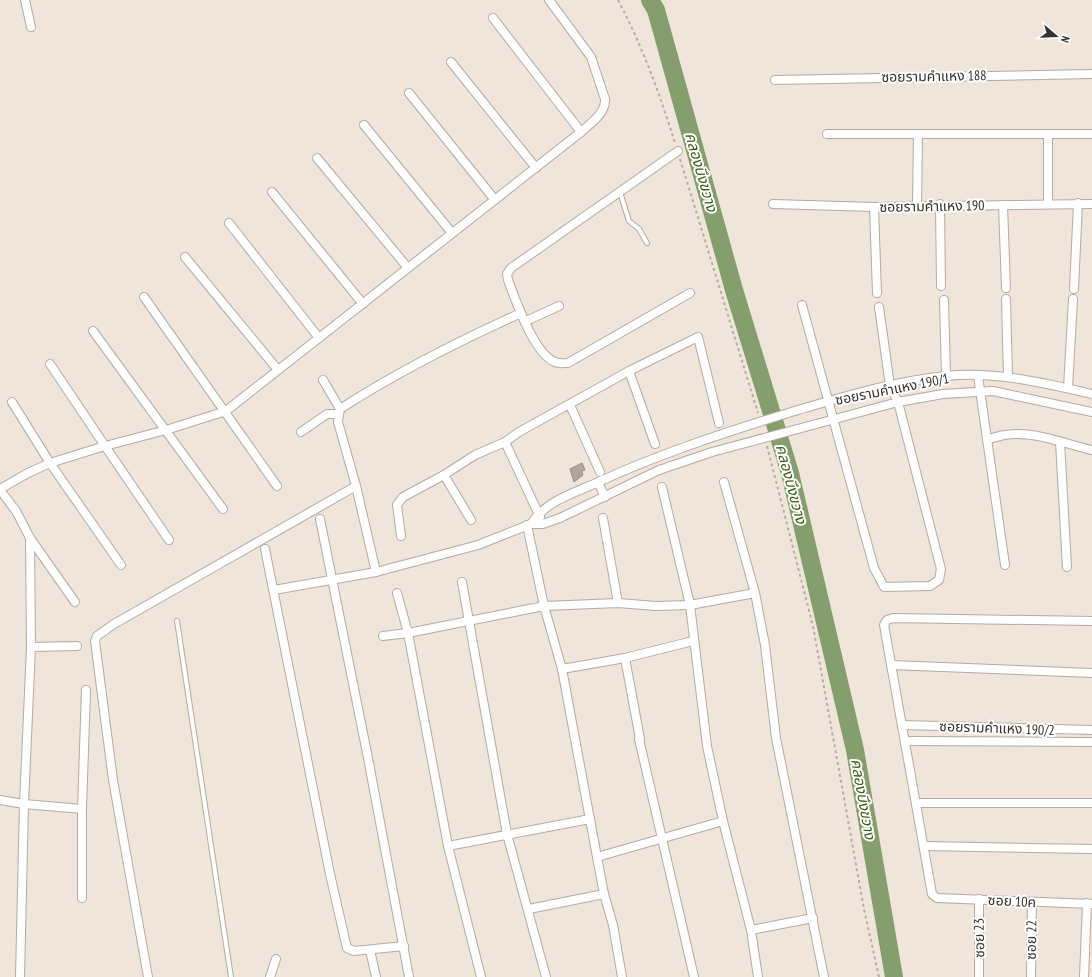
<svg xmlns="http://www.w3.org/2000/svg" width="1092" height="977" font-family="'PT Sans Narrow','Noto Sans Thai',sans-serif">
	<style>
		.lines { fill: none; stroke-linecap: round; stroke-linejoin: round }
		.river { stroke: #859e6d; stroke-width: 18 }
		.building { fill: #b2a49e; stroke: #9b8d87 }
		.service-casing { stroke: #b4aca1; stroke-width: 6 }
		.minor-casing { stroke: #b4aca1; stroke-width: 10 }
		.path { stroke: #b7afa6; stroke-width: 2; stroke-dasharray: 3 3; stroke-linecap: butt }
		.service { stroke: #fff; stroke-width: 4 }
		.minor { stroke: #fff; stroke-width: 8 }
		.labels { text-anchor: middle; stroke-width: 4; stroke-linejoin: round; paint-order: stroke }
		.street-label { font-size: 14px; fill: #35322d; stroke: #fff }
		.water-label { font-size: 15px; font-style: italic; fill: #3d5c13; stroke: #fff }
	</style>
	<rect width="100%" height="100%" fill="#efe5da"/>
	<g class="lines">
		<polyline class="river" points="650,0 656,10 734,290 790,473 855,750 894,977"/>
	</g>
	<polygon class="building" points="582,463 585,470 582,471 583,475 574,482 570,469"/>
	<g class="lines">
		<defs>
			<g id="service">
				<polyline points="620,192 629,221 639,229 647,243"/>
				<polyline points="177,621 231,977"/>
			</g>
			<g id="minor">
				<polyline points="25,0 31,27"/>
				<polyline points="493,18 581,132"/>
				<polyline points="451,62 536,168"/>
				<polyline points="775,80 1092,74"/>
				<polyline points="409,93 495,200"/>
				<polyline points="364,125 452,233"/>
				<polyline points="827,134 1092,134"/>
				<polyline points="1048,134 1048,204"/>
				<path d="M678,151L511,268L507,274L508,280C516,301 534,354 555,362C559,364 564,363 568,363L690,293"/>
				<polyline points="317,158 408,268"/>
				<polyline points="272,192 363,304"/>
				<polyline points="773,204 874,207 1092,204"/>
				<polyline points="940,204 941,286"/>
				<polyline points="1003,205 1006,288"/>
				<polyline points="917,206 918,134"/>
				<polyline points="874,207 877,293"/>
				<polyline points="229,223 319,338"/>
				<polyline points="185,257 278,370"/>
				<polyline points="1074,289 1078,203"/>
				<polyline points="144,297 277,486"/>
				<polyline points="1006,299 1008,377"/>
				<polyline points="944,300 946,376"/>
				<polyline points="802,305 874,568 884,587 930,586 939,580 941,569 898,402 890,386 879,307"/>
				<polyline points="526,321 559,306"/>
				<polyline points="93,331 223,509"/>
				<path d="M50,364L105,446L166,430L226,411L581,132C591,123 606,113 605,99L591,57L549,0"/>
				<polyline points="629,371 655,444"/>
				<polyline points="978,376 1005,565"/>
				<polyline points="323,380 340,409"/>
				<polyline points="1068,388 1073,299"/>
				<polyline points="12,402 50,463 121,565"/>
				<polyline points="570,405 600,472"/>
				<polyline points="301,432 327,414 338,414"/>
				<path d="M987,440C1023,425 1056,442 1092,450"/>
				<polyline points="505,442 540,517"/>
				<polyline points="1060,442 1067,567"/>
				<polyline points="444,475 471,520"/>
				<polyline points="598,482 605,497"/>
				<polyline points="724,482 755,593 765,645 776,738 824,977"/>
				<polyline points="662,487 690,605 707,746 723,821 751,930 758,977"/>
				<polyline points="0,489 28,473 50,463 105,446 169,540"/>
				<polyline points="0,490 16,511 30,538 31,647 24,804 20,977"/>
				<polyline points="603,518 618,603"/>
				<polyline points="320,519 368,758 409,977"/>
				<path d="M531,524C546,501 572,494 596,483C661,453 729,431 798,410C846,396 896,381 946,376C995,371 1044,383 1092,394"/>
				<polyline points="527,525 544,606 562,669 597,857 604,894 613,925 622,977"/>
				<polyline points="401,536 397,505 403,497 444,475 475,455 505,442 519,432 629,371 698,337 719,423"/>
				<polyline points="30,538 75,602"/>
				<polyline points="265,549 330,874 346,944 347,948 354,951 404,946"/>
				<path d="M376,572L356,486L338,422L340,409C397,372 459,341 521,313"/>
				<polyline points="462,582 507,834 546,977"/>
				<polyline points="274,590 376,572 478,545 531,524 543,524 560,518 659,470 712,452 898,402 943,394 993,391 1092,412"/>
				<polyline points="397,593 408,633 544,606 618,603 656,606 690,605 755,593"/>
				<polyline points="1092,621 893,618 887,620 884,625 932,894 937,898 1092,904"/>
				<polyline points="383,636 408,633 448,846 481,977"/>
				<polyline points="31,647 77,646"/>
				<polyline points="625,658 640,739"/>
				<polyline points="891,665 1092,673"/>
				<polyline points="562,669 625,658 693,641"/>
				<polyline points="902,725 1092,730"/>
				<polyline points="639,739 694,977"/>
				<polyline points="905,741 1092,742"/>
				<polyline points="0,800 24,804 82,809"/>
				<polyline points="916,803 1092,803"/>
				<polyline points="448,846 590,819"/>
				<polyline points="924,846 1092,849"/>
				<polyline points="597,857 723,821"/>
				<polyline points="82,898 82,809 86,690"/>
				<polyline points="979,899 979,977"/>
				<polyline points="529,909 604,894"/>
				<polyline points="751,930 813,918"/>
				<polyline points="370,950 376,977"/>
				<polyline points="148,977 113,780 95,641 97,636 114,624 356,486"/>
				<polyline points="270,977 276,959"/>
				<polyline points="1031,977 1032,902"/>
				<polyline points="1084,977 1087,903"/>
			</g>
		</defs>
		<use href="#service" class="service-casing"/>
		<use href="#minor" class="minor-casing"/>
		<g class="path">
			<path d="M618,0C642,45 660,95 675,143"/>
			<polyline points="680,159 758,413"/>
			<polyline points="767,446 813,626 864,909 879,977"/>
		</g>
		<use href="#service" class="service"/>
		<use href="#minor" class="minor"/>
	</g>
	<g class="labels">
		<g class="street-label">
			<text transform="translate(934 76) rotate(-1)" y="5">ซอยรามคำแหง 188</text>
			<text transform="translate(932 206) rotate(-1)" y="5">ซอยรามคำแหง 190</text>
			<text transform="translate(892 389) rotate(-11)" y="5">ซอยรามคำแหง 190/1</text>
			<text transform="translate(997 728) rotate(2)" y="5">ซอยรามคำแหง 190/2</text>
			<text transform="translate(1012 901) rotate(3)" y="5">ซอย 10ค</text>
			<text transform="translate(979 938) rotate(-91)" y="5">ซอย 23</text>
			<text transform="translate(1031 940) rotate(-89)" y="5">ซอย 22</text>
		</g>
		<g class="water-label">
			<text transform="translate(701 172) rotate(74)" y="5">คลองบึงขวาง</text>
			<text transform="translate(791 484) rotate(75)" y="5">คลองบึงขวาง</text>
			<text transform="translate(863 799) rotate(80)" y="5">คลองบึงขวาง</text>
		</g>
	</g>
	<g transform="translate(1056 36) rotate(109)" stroke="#ffffff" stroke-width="3" paint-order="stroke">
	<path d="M0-3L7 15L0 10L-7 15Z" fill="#35322d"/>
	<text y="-6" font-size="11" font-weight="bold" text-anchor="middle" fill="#35322d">N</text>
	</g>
</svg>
